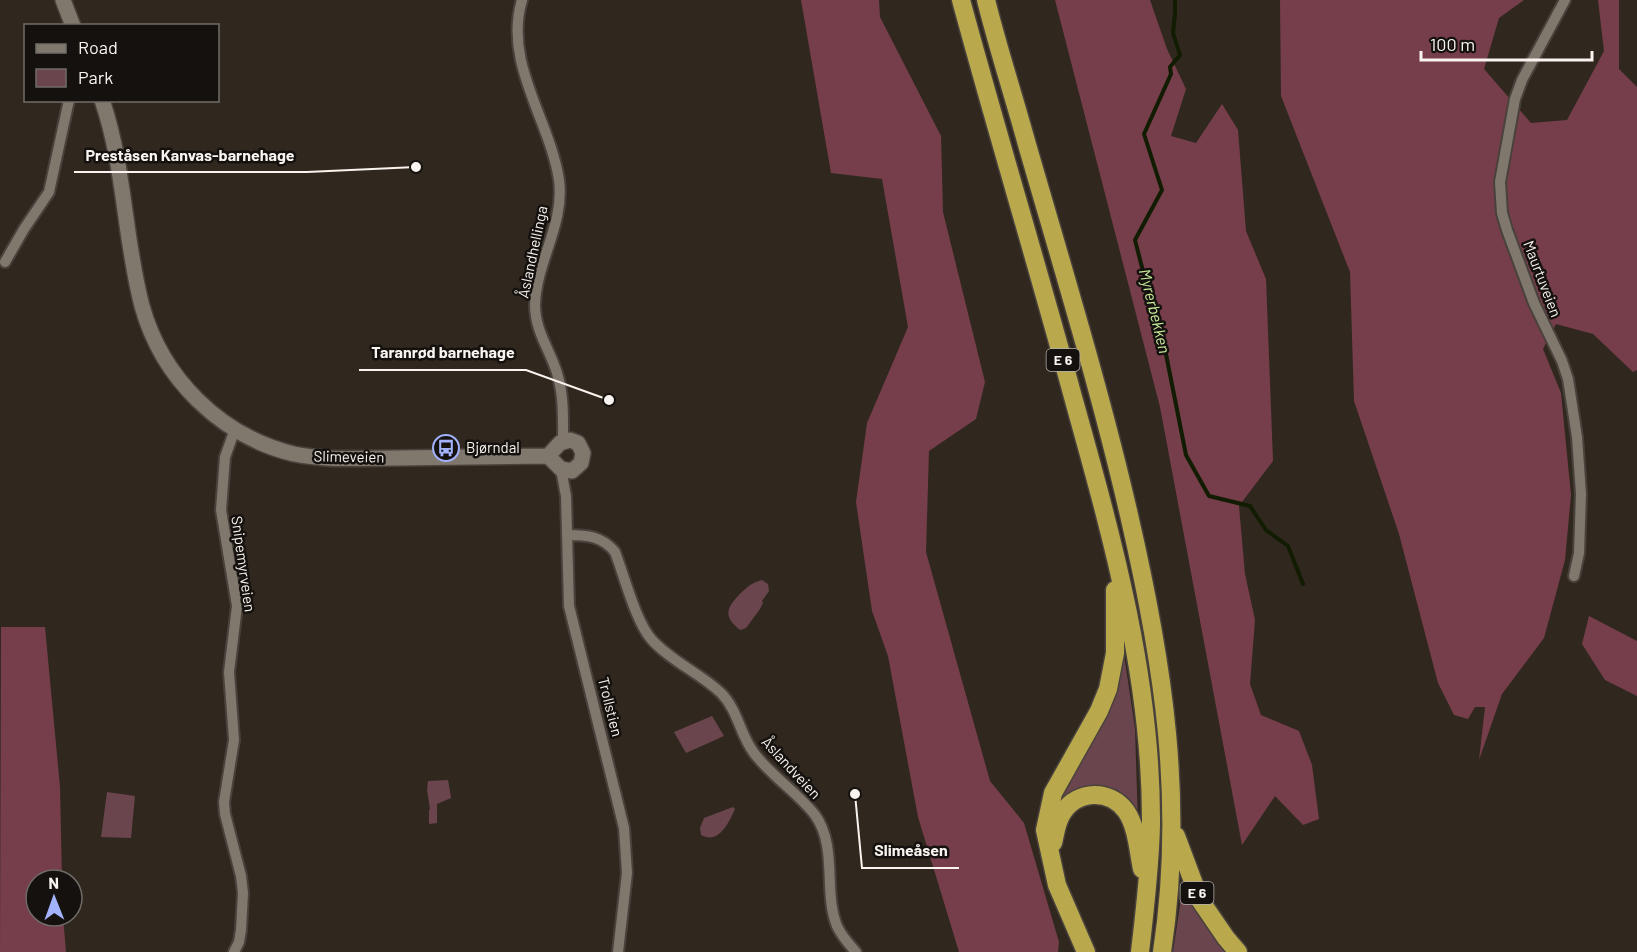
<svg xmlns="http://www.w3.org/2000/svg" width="1637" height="952" font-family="Barlow,sans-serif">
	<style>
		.green { fill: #6b454d }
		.forest { fill: #763d4a }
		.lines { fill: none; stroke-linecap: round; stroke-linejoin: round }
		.stream { stroke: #111c02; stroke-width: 4 }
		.street-casing { stroke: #49423c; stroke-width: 14 }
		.secondary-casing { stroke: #49423c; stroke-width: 18 }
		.highway-casing { stroke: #49423c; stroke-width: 21 }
		.street { stroke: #80776d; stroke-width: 10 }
		.secondary { stroke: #80776d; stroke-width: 15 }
		.highway { stroke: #baa84d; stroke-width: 18 }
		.labels { text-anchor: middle; stroke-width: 5; stroke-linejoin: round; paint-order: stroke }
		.shield { fill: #15110e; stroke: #b5b0ac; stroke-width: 1.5 }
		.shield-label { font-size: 14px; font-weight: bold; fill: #f9f4ef }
		.street-label { font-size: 15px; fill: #f9f4ef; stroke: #15110e }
		.poi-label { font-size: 15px; fill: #f9f4ef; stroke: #15110e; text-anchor: start }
		.water-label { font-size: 16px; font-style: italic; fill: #c7ec9b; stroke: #15110e }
		.leader { fill: none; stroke: #f9f4ef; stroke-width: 2 }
		.callout-dot { fill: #f9f4ef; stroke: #15110e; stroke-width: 2 }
		.callout-label { font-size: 16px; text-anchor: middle; font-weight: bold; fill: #f9f4ef; stroke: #15110e; stroke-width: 5; stroke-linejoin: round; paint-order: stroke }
	</style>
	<rect width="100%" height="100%" fill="#30281f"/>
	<g class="green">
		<path d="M762,580L768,584L769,591L762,601L763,603L760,609L746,628L740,630C722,616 727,607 741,593C747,587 753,582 762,580Z"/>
		<polygon points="1122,641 1135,729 1138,825 1116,795 1058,808 1055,803"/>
		<polygon points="712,716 724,736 686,753 674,732"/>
		<polygon points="448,780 451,798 437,804 437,823 429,824 429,810 430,809 427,790 428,781"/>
		<polygon points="107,792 135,796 131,838 101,837"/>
		<path d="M733,807L735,809C729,822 719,845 701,835L700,828L704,818Z"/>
		<polygon points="1184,879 1229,952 1173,952"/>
	</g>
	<g class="forest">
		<polygon points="801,0 879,0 880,17 941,136 943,212 985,382 976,419 929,451 926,552 990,781 1024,823 1059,942 1058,952 959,952 918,817 888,656 872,611 856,502 867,423 908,327 882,179 831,173"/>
		<polygon points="1055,0 1150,0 1167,49 1186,89 1171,136 1196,143 1222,104 1238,130 1246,231 1266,279 1273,461 1239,506 1245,574 1255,620 1250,684 1261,715 1299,731 1312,765 1319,819 1303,825 1275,796 1242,845 1160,407"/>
		<polygon points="1280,0 1524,0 1499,18 1484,69 1531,123 1567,120 1604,51 1598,0 1619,0 1619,69 1637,87 1637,370 1633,372 1593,334 1556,324 1543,349 1561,393 1571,495 1565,560 1544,638 1502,694 1479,760 1485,707 1475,707 1468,719 1454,715 1438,683 1399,534 1354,401 1350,272 1281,96"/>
		<polygon points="1589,616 1637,641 1637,696 1605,680 1582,644"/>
		<polygon points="1,627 45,627 60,787 62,880 36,880 36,916 63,916 66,952 0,952"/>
	</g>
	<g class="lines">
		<polyline class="stream" points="1175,0 1175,13 1173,33 1180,55 1170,67 1171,74 1144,134 1162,190 1135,240 1145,279 1157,309 1186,455 1209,496 1250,506 1266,530 1288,546 1303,584"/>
		<defs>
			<g id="street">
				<path d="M522,0C503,63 550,120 559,180C565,224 536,262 535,305C535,331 550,350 557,373C564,396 563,418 563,441"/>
				<polyline points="1565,0 1522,80 1515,99 1500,182 1502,213 1507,230 1534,303 1562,361 1568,379 1577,437 1581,494 1579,553 1574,576"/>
				<polyline points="5,262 24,229 49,192 69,100"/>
				<polyline points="561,469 566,496 569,606 624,828 627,873 618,952"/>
				<path d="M567,535C587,535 602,536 615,552C624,575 636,623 652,640C672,662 700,673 721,693C738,710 740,735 754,753C771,776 797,792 815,815C838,847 823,892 837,926C842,937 849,944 856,952"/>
				<polyline points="234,952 239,942 241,930 243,893 241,876 225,814 224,802 234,740 229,672 237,606 221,510 225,457 235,429"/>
			</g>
			<g id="secondary">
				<polyline points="63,0 73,26"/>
				<path d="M102,100C125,167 124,238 142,306C162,378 220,436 294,454C329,461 364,458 398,458C448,457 498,457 548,456L561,469L572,471L581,463L583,453L578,443L570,440L560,443L548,456"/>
			</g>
			<g id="highway">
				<path d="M961,0C997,133 1037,264 1073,397C1112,537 1152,678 1151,825C1150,868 1145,910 1140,952"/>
				<path d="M986,0C998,48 1013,94 1026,141C1062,266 1100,389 1129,515C1163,662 1185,801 1162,952"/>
				<polyline points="1176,836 1200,900 1226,938 1238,952"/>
				<path d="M1053,843C1056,832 1056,822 1063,812C1078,790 1110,789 1126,811C1137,827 1138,850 1142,869"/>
				<polyline points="1086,952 1057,885 1045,830 1053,793 1099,711 1108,689 1115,653 1115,590"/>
			</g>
		</defs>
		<use href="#street" class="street-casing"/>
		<use href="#secondary" class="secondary-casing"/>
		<use href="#highway" class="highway-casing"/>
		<use href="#street" class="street"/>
		<use href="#secondary" class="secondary"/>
		<use href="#highway" class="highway"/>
	</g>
	<defs>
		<symbol id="bus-ring" viewBox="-11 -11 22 22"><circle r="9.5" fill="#15110e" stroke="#a3b2fd" stroke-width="1.5"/><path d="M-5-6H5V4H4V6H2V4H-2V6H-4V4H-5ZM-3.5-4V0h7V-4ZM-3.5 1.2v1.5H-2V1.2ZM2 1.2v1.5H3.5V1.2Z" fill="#a3b2fd"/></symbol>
	</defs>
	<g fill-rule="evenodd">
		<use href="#bus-ring" x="431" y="433" width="30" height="30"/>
	</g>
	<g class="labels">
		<g class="shield">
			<rect x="1046.5" y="349" width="33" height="22" rx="4.5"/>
			<rect x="1180.5" y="882" width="33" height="22" rx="4.5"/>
		</g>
		<g class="shield-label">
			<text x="1063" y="365">E 6</text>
			<text x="1197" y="898">E 6</text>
		</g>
		<g class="street-label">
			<text transform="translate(533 252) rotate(-78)" y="5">Åslandhellinga</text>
			<text transform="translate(1542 279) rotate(69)" y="5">Maurtuveien</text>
			<text transform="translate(349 457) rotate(1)" y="5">Slimeveien</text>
			<text transform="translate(243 564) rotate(82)" y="5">Snipemyrveien</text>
			<text transform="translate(610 707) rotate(76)" y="5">Trollstien</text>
			<text transform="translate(791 768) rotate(47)" y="5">Åslandveien</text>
		</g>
		<g class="poi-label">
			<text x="466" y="453">Bjørndal</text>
		</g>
		<g class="water-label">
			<text transform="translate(1155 311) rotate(76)" y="6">Myrerbekken</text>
		</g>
	</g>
	<path class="leader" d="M416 167L307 172H74M609 400L526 370H359M855 794L862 868H959"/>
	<g class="callout-dot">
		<circle cx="416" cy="167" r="6"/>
		<circle cx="609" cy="400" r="6"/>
		<circle cx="855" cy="794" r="6"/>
	</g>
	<g class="callout-label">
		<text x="190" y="161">Preståsen Kanvas-barnehage</text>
		<text x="443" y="358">Taranrød barnehage</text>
		<text x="911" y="856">Slimeåsen</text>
	</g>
	<rect x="24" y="24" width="195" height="78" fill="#15110e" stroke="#706c68" stroke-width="1.5"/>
	<rect x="36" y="44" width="30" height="9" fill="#80776d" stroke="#706c68" stroke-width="1.5"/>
	<text x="78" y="54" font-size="18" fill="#f9f4ef">Road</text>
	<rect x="36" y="69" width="30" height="18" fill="#6b454d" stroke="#706c68" stroke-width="1.5"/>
	<text x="78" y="84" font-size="18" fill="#f9f4ef">Park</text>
	<g transform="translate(54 898) rotate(359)"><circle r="28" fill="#15110e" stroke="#706c68" stroke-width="1.5"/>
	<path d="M0-4.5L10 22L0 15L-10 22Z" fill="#a3b2fd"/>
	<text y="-9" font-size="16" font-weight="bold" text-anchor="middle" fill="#f9f4ef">N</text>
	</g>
	<path d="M1421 51v9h171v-9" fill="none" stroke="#f9f4ef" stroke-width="3"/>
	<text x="1430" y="51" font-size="18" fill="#f9f4ef" stroke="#15110e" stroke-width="4.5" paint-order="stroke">100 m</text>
</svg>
